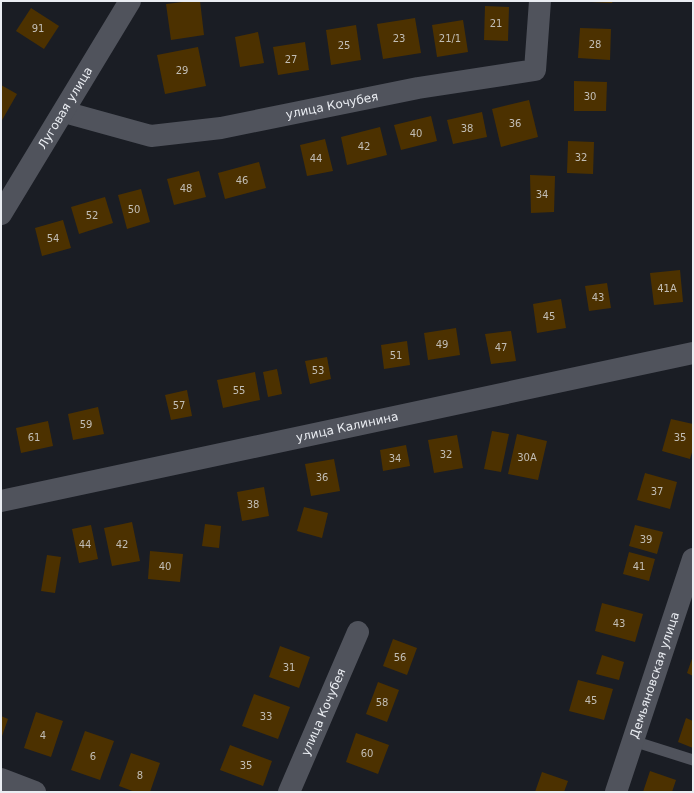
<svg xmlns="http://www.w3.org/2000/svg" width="694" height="793" font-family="'DejaVu Sans',sans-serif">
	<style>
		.building { fill: #4c3100 }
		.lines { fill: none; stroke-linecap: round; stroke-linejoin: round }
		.service { stroke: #50535c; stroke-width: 11 }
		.minor { stroke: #50535c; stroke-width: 22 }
		.labels { text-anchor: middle; stroke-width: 3; stroke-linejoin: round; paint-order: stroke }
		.number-label { font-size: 10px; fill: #c2beb6 }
		.street-label { font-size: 12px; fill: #eaedf2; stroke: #1a1d24 }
	</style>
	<rect width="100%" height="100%" fill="#1a1d24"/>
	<g class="building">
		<polygon points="191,1 200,1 204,35 171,40 166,4"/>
		<polygon points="591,1 613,1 612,3 591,2"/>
		<polygon points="485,6 509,7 508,41 484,40"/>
		<polygon points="31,8 59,26 44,49 16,31"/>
		<polygon points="415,18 421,53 383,59 377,24"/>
		<polygon points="463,20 468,52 437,57 432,25"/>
		<polygon points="356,25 361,60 331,65 326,30"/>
		<polygon points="580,28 611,29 610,60 578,58"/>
		<polygon points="258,32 264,63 240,67 235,37"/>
		<polygon points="305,42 309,70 278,75 273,47"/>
		<polygon points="198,47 206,86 165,94 157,55"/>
		<polygon points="574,81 607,82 606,111 574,111"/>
		<polygon points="1,85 17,94 1,122"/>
		<polygon points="529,100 538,137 501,147 492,109"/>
		<polygon points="482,112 487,137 453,144 447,120"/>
		<polygon points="431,116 437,141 401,150 394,125"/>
		<polygon points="380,127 387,155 347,165 341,137"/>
		<polygon points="325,139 333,171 307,176 300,145"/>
		<polygon points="568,141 594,142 593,174 567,173"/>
		<polygon points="259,162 266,188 225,199 218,173"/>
		<polygon points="199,171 206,197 174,205 167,179"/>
		<polygon points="530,175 555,176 554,212 531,213"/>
		<polygon points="141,189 150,222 127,229 118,195"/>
		<polygon points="105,197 113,223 79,234 71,207"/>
		<polygon points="63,220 71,248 42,256 35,228"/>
		<polygon points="680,270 683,302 654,305 650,273"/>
		<polygon points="607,283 611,308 589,311 585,286"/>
		<polygon points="561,299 566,328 537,333 533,304"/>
		<polygon points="456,328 460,355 428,360 424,333"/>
		<polygon points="511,331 516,361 491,364 485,334"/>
		<polygon points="407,341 410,365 384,369 381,345"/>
		<polygon points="327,357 331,379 310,384 305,361"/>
		<polygon points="277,369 282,394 268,397 263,372"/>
		<polygon points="255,372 260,400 223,408 217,380"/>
		<polygon points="187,390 192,416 171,420 165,395"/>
		<polygon points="98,407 104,434 73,440 68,414"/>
		<polygon points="671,419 693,424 693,449 690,459 662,451"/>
		<polygon points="48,421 53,446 21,453 16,428"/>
		<polygon points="492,431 509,434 501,472 484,469"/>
		<polygon points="517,434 547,441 538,480 508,474"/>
		<polygon points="457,435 463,468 434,473 428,440"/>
		<polygon points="406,445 410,466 383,471 380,450"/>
		<polygon points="334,459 340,491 311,496 305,464"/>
		<polygon points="645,473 677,482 670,509 637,500"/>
		<polygon points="264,487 269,516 242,521 237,492"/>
		<polygon points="304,507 328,513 322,538 297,531"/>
		<polygon points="132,522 140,561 112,566 104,528"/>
		<polygon points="205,524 221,526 219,548 202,546"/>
		<polygon points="91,525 98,559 79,563 72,529"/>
		<polygon points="635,525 663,532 657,554 629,546"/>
		<polygon points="150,551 183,554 180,582 148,579"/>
		<polygon points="629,552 655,559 649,581 623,574"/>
		<polygon points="47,555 61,557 55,593 41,591"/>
		<polygon points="602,603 643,614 635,642 595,631"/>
		<polygon points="393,639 417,648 407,675 383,666"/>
		<polygon points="280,646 310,657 299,688 269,677"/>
		<polygon points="602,655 624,662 619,680 596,674"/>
		<polygon points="693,656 693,676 687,673"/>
		<polygon points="578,680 613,689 604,720 569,711"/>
		<polygon points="378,682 399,690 387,722 366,714"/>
		<polygon points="254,694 290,707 278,739 242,726"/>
		<polygon points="36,712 63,721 51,757 24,748"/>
		<polygon points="1,716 8,719 1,739"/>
		<polygon points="686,718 693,721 693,748 678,742"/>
		<polygon points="85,731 114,741 100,780 71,770"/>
		<polygon points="356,733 389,745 378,774 346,762"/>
		<polygon points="230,745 272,761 263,786 220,770"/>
		<polygon points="131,753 160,763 150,792 135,792 119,786"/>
		<polygon points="650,771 676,780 672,792 643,792"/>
		<polygon points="542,772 568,781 564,792 535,792"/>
	</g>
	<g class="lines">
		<polyline class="service" points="633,741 693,760"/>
		<g class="minor">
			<path id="s1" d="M64,112L151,136L221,128L418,88L535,70L540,1"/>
			<path id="s2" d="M1,214L130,1"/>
			<path id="s3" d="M1,501L693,353"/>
			<polyline points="1,779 35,792"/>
			<path id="s4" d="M289,792L358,632"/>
			<path id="s5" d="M616,792L693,559"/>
		</g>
	</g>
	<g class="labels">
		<g class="number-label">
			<text x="496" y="27">21</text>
			<text x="38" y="32">91</text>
			<text x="399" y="42">23</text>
			<text x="450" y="42">21/1</text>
			<text x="595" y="48">28</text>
			<text x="344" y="49">25</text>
			<text x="291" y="63">27</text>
			<text x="182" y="74">29</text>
			<text x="590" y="100">30</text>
			<text x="515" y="127">36</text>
			<text x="467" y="132">38</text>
			<text x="416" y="137">40</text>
			<text x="364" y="150">42</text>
			<text x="581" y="161">32</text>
			<text x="316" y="162">44</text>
			<text x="242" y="184">46</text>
			<text x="186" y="192">48</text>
			<text x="542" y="198">34</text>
			<text x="134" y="213">50</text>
			<text x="92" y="219">52</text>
			<text x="53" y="242">54</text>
			<text x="667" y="292">41А</text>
			<text x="598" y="301">43</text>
			<text x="549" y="320">45</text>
			<text x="442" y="348">49</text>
			<text x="501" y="351">47</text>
			<text x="396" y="359">51</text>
			<text x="318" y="374">53</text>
			<text x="239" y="394">55</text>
			<text x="179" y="409">57</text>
			<text x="86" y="428">59</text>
			<text x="34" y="441">61</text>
			<text x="680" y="441">35</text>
			<text x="446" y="458">32</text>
			<text x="527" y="461">30А</text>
			<text x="395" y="462">34</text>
			<text x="322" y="481">36</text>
			<text x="657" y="495">37</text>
			<text x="253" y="508">38</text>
			<text x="646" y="543">39</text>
			<text x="85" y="548">44</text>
			<text x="122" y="548">42</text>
			<text x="165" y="570">40</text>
			<text x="639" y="570">41</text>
			<text x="619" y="627">43</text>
			<text x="400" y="661">56</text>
			<text x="289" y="671">31</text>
			<text x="591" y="704">45</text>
			<text x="382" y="706">58</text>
			<text x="266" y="720">33</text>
			<text x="43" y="739">4</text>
			<text x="367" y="757">60</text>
			<text x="93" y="760">6</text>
			<text x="246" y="769">35</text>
			<text x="140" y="779">8</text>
		</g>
		<g class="street-label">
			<text dy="4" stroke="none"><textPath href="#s1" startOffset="274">улица Кочубея</textPath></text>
			<text dy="4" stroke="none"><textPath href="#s2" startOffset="124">Луговая улица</textPath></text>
			<text dy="4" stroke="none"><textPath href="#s3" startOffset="354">улица Калинина</textPath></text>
			<text dy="4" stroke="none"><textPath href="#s5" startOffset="123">Демьяновская улица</textPath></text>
			<text dy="4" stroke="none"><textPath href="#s4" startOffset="87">улица Кочубея</textPath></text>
		</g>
	</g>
	<rect width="694" height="793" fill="none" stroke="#eaedf2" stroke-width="4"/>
</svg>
